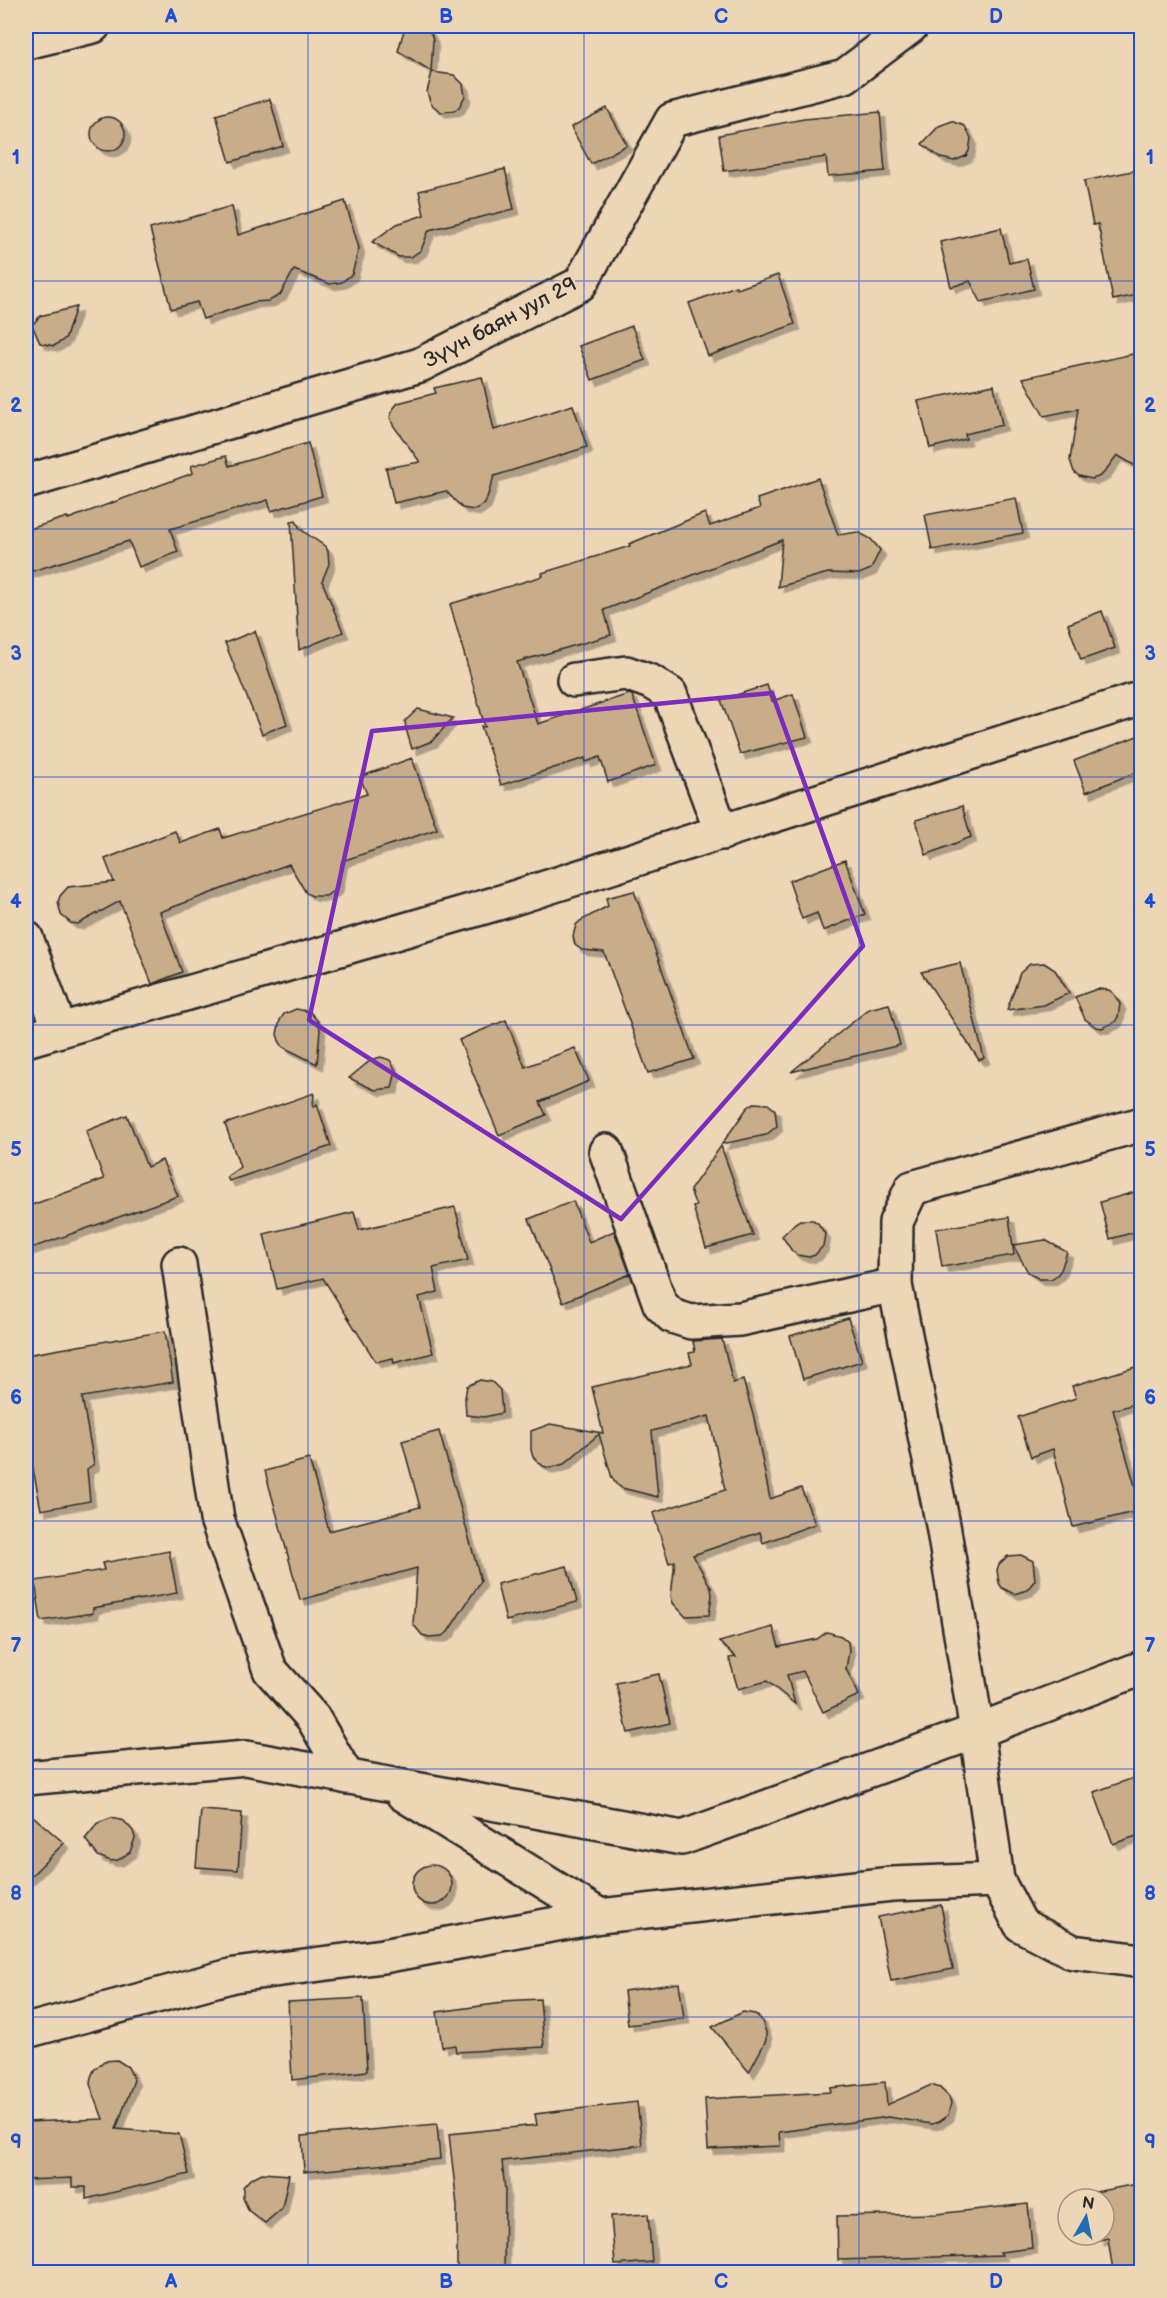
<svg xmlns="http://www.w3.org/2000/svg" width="1167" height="2298" font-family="'Balsamiq Sans',sans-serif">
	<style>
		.building { fill: #c9ad89; stroke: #2b2b2b; stroke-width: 1.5; filter: url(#shadow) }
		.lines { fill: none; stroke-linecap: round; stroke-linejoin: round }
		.minor-casing { stroke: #2b2b2b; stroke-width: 38 }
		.tertiary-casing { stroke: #2b2b2b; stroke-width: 38 }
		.minor { stroke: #edd6b6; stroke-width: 33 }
		.tertiary { stroke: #edd6b6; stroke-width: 33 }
		.marked { fill: none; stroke: #7b2cbf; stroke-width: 4.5; stroke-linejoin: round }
		.grid { fill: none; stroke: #1d4ed8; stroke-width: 1.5; stroke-opacity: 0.55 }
		.labels { text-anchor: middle; stroke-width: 4.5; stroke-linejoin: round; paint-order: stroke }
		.street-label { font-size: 21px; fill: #2b2b2b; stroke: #edd6b6 }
		.neatline { fill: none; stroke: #1d4ed8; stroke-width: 2 }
		.grid-label { font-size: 20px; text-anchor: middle; font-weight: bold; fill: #1d4ed8 }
	</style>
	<defs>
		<filter id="shadow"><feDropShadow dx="5.5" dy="5.5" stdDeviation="0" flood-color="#0004"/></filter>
	</defs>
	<rect width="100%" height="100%" fill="#edd6b6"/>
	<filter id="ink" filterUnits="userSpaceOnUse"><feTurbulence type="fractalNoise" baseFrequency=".0167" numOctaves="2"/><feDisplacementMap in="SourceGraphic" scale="12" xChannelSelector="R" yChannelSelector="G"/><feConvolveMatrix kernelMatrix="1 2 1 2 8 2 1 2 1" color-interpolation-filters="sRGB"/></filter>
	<g filter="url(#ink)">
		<g class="building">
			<polygon points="416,26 428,29 432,36 433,41 431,71 398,51 404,30"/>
			<polygon points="432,72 454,75 463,84 465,96 459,107 454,111 441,112 431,104 427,92"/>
			<polygon points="270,99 283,146 230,162 216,115"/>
			<polygon points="607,108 627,145 591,164 571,127"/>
			<polygon points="880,112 885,171 828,176 826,157 724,171 719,135 804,119"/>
			<circle cx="108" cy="134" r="17"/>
			<polygon points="952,121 965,126 971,138 969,151 966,156 954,161 941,158 922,144 939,126"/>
			<polygon points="505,169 514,209 429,230 421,250 411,257 399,257 372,242 397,224 424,215 419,191"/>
			<polygon points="1142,169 1142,294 1113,300 1098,224 1093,225 1084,181"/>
			<polygon points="345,201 359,248 352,274 342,282 330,284 294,270 280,295 269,301 254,302 203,319 197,302 171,309 150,229 232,206 238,235"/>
			<polygon points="1001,228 1009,263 1027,259 1034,289 981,302 970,281 951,287 940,242"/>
			<polygon points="778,275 795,324 708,356 689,303 736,286 737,289"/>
			<polygon points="76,307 66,337 62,341 54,346 40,343 32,325 40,316"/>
			<polygon points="632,326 645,360 592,380 579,346"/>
			<polygon points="1142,352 1142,470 1117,455 1103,474 1098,477 1092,479 1079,476 1074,472 1070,460 1078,409 1044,416 1023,378"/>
			<polygon points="482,377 494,430 573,405 587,447 494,476 485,504 474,510 462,508 446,491 394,503 386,468 420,462 393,425 390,417 393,409 398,403 436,393 434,388"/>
			<polygon points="994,385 1002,425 965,434 966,439 930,448 918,401"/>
			<polygon points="308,443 322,496 271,511 268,500 170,529 178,552 139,567 129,541 26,573 26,530 67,517 68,519 193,473 191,466 226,456 229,466"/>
			<polygon points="818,478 838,535 858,532 871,539 880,550 871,569 859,574 828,573 778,587 782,540 604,610 611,635 517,662 538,724 629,694 632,695 656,765 608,782 600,757 586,762 585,758 501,785 481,726 485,727 450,604 543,576 542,573 630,546 629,544 705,513 710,526 760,508 757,499"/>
			<polygon points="1016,498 1023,533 932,550 925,515"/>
			<polygon points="296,520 300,529 326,547 328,552 329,564 322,581 343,632 299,650 291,521"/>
			<polygon points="1102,611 1115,648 1081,660 1068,624"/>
			<polygon points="255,631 287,724 262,734 225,643"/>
			<polygon points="767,685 772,701 793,694 807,737 740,754 721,700"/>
			<polygon points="418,709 453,718 432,741 412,749 406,729 405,721"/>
			<polygon points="1142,734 1142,770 1086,792 1074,761"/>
			<polygon points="412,758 437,829 342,861 337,888 326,896 312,896 306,893 289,864 160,912 182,972 152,984 120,901 78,924 71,923 61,915 58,902 60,896 68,887 114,882 105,859 175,831 181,843 220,829 223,838 367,794 360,777"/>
			<polygon points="962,806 971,837 926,855 916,820"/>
			<polygon points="845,860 865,914 823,931 817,913 802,919 789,881"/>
			<polygon points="634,891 694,1059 648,1073 604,952 582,950 575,945 573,936 576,925 580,921 608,906 606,898"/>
			<polygon points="960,963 984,1058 979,1060 921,972"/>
			<polygon points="1044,963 1055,970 1069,993 1044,1005 1007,1010 1020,973 1030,964"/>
			<polygon points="1097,989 1109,990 1114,994 1120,1004 1118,1017 1115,1022 1102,1028 1096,1027 1085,1019 1075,997"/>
			<polygon points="889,1004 900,1045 791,1072 869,1009"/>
			<polygon points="296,1009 310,1012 319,1023 320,1030 317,1064 283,1047 279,1041 277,1034 280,1020 284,1014"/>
			<polygon points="506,1020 525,1067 575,1048 589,1081 540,1102 546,1115 499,1135 459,1040"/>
			<polygon points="381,1057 390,1060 396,1071 392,1088 375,1090 349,1078 371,1060"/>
			<polygon points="314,1093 313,1107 317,1104 331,1146 229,1181 227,1177 240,1167 225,1124"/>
			<polygon points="754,1103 768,1104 775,1110 777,1126 766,1135 722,1144 747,1108"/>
			<polygon points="127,1115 147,1167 162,1160 178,1196 26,1250 26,1207 104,1179 86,1131"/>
			<polygon points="721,1146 753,1235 706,1248 693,1207 696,1206 690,1190"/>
			<polygon points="1142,1190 1142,1230 1110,1239 1100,1202"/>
			<polygon points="573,1201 589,1242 614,1231 630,1274 563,1302 529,1219"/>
			<polygon points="455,1207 468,1260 433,1268 438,1292 419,1297 433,1353 394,1363 393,1358 376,1362 323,1278 277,1289 264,1234 354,1212 359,1230"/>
			<polygon points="1009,1217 1014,1255 942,1267 936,1229"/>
			<polygon points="800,1220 813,1220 818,1223 825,1234 823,1246 815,1255 809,1257 797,1255 792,1251 782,1236 795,1223"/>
			<polygon points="1045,1240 1067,1252 1061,1270 1057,1275 1051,1279 1039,1279 1028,1272 1013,1245"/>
			<polygon points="848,1318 862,1361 803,1379 790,1336"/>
			<polygon points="165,1331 173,1382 82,1397 94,1464 87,1469 90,1501 41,1510 26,1432 26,1355"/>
			<polygon points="722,1339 733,1383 743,1380 754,1418 770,1499 801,1488 815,1524 763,1543 760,1532 693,1555 711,1588 712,1595 709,1615 685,1616 673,1603 671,1596 675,1561 669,1563 653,1513 725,1490 709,1416 652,1431 658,1497 622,1488 616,1484 612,1478 599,1434 564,1464 550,1468 543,1466 533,1457 531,1450 531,1431 550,1424 603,1433 592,1387 692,1364 689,1353 695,1352 693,1341"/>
			<polygon points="1142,1365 1142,1402 1113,1410 1142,1510 1073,1527 1053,1449 1031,1457 1018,1417 1076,1398 1072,1386"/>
			<polygon points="480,1380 492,1382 500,1390 502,1413 484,1417 466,1415 465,1398 467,1386"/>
			<polygon points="439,1431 481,1581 448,1632 442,1636 429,1637 422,1635 413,1624 417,1568 300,1600 265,1471 309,1459 329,1531 420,1507 402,1441"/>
			<polygon points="169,1551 177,1593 93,1608 93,1613 41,1621 35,1581 104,1570 102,1563"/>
			<polygon points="1021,1555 1033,1561 1035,1580 1027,1590 1014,1594 1002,1588 999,1583 997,1570 999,1564 1008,1556"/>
			<polygon points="567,1566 577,1602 506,1621 497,1584"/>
			<polygon points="773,1627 779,1647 817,1639 827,1632 841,1636 848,1642 849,1651 846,1669 859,1695 823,1712 803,1671 787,1675 795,1704 767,1681 738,1689 729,1658 736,1657 719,1642"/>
			<polygon points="659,1674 670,1723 628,1733 616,1683"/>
			<polygon points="1142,1775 1142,1834 1113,1844 1094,1792"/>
			<polygon points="26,1810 64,1843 26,1881"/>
			<polygon points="201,1810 242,1813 238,1870 196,1867"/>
			<polygon points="111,1818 124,1821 133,1831 135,1838 130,1852 118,1860 111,1861 98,1856 85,1839 98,1823"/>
			<circle cx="432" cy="1885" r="20"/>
			<polygon points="941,1905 953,1969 891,1981 878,1917"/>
			<polygon points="679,1983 684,2018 628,2025 624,1991"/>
			<polygon points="363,1998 367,2071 292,2080 288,2002"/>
			<polygon points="540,1999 544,2047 456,2052 455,2045 442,2047 437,2012 502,2003 502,2001"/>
			<polygon points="743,2012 755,2014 761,2019 766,2032 766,2040 749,2072 712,2027"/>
			<polygon points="117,2060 128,2067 134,2080 116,2129 179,2134 189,2174 86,2199 86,2187 72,2187 72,2178 26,2180 26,2122 103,2119 90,2084 91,2077 94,2070 104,2061"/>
			<polygon points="885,2082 887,2105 931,2085 940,2088 949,2097 951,2103 948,2115 938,2122 932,2124 888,2117 779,2132 780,2146 708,2149 705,2099 831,2092 830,2088"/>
			<polygon points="637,2102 642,2145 502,2161 505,2191 504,2272 457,2272 457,2206 449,2134 537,2125 535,2114"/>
			<polygon points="437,2124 440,2159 304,2172 302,2136"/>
			<polygon points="262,2173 289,2175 282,2208 265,2223 249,2211 243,2198 243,2187 250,2179"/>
			<polygon points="1142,2183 1142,2272 1113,2272 1108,2238 1099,2240 1098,2235 1104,2235 1104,2199 1091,2199 1090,2193"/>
			<polygon points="1028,2204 1032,2248 1000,2252 1002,2255 838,2260 837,2216 937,2214"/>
			<polygon points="648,2214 652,2262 615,2265 611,2216"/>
		</g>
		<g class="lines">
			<defs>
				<g id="minor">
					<polyline points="26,42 93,26"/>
					<polyline points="26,482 420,365 580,284 672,120 845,76 911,26"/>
					<polyline points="574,680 626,673 651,682 670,694 722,833"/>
					<polyline points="26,938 60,1030"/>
					<polyline points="26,1040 498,903 1142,698"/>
					<polyline points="606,1151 660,1304 672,1316 691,1322 740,1319 895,1285"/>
					<polyline points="179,1264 217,1519 270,1670 313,1718 347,1777"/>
					<polyline points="26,1778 246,1758 682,1838 977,1731 943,1525 895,1285 896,1222 912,1188 1142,1124"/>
					<polyline points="403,1794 600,1916"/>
					<polyline points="26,2031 234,1975 383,1956 600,1916 892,1884 997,1880"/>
				</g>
				<polyline id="tertiary" points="1142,1668 977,1731 997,1880 1021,1925 1073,1952 1142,1961"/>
			</defs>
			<use href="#minor" class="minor-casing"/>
			<use href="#tertiary" class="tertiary-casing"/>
			<use href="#minor" class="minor"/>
			<use href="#tertiary" class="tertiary"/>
		</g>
	</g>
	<path class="marked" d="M772,693L863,946L621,1219L309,1020L372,731Z"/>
	<path class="grid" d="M308,26V2272M584,26V2272M859,26V2272M26,281H1142M26,529H1142M26,777H1142M26,1025H1142M26,1273H1142M26,1521H1142M26,1769H1142M26,2017H1142"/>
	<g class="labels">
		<g class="street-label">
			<text transform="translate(500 322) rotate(-28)" y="7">Зүүн баян уул 29</text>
		</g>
	</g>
	<rect width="1167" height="2298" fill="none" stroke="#edd6b6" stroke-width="66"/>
	<g transform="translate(1086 2217) rotate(9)"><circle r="28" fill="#edd6b6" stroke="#9f927e" stroke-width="1.5"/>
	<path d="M0-4.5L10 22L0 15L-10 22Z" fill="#1f6fb2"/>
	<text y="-9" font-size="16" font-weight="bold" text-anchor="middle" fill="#2b2b2b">N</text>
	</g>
	<rect x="33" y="33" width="1101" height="2232" class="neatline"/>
	<g class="grid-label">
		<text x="171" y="23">A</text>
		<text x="446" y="23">B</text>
		<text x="721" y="23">C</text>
		<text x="996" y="23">D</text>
		<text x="16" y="164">1</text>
		<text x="1150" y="164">1</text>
		<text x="16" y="412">2</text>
		<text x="1150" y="412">2</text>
		<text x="16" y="660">3</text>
		<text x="1150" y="660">3</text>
		<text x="16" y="908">4</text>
		<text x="1150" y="908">4</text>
		<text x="16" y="1156">5</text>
		<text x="1150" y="1156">5</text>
		<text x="16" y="1404">6</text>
		<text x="1150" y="1404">6</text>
		<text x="16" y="1652">7</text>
		<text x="1150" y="1652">7</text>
		<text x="16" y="1900">8</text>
		<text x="1150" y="1900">8</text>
		<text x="16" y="2148">9</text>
		<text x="1150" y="2148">9</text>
		<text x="171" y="2288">A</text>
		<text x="446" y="2288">B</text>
		<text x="721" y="2288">C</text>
		<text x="996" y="2288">D</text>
	</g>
</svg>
